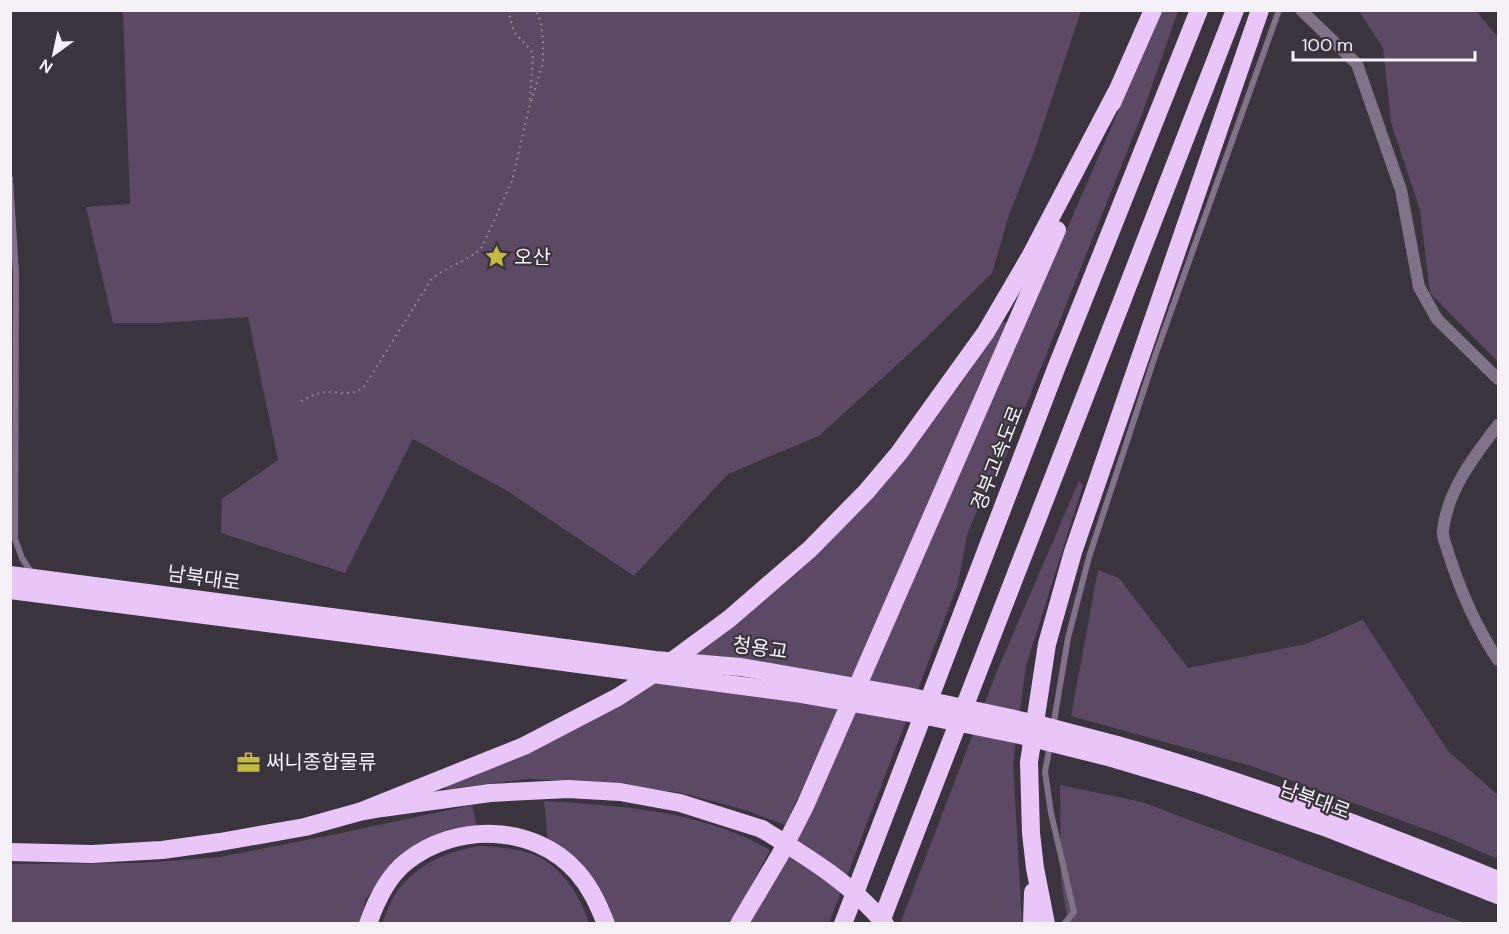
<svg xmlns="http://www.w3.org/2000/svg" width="1509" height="934" font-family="'DM Sans','Noto Sans KR',sans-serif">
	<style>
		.green { fill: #5c4964 }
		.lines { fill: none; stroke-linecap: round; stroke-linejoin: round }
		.path { stroke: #9b959e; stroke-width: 2; stroke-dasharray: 1.5 4.5; stroke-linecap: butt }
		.lane { stroke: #817387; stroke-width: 6 }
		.street { stroke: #817387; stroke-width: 12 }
		.highway { stroke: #e8c6f7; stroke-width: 18 }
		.highway-bridge { stroke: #e8c6f7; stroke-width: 18 }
		.labels { text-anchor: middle; stroke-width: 4.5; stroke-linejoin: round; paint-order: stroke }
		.poi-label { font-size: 20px; fill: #f6f1f8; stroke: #3b333e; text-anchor: start }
		.street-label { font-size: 20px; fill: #f6f1f8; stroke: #3b333e }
	</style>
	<rect width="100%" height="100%" fill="#3b333e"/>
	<g class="green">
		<polygon points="123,11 123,10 1081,11 1034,152 1009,215 992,273 923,341 819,436 728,474 634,576 509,492 413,439 345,573 221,533 222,499 278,460 248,317 160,323 113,323 86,207 130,204"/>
		<polygon points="1162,11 1178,11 1142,114 1005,458 983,496 967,535 958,584 829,923 747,924 1013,353"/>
		<polygon points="1359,11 1476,11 1498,37 1498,362 1430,293 1420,210 1391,122 1383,48"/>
		<polygon points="1006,322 1006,327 813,766 785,825 745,810 682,793 608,783 529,779 447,789 443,787 614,708 903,459 963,381 1002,323"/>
		<polygon points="1079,481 1083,485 1026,666 1013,763 1022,923 900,924 997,671"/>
		<polygon points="1098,570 1119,578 1188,668 1306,644 1363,620 1448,751 1498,795 1498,859 1439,834 1251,766 1071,716"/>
		<polygon points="1060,785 1142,802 1465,923 1068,923 1061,880"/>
		<path d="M544,801C623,806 700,810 770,850L739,909L728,923H610L548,843Z"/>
		<polygon points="472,805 477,828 434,835 397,858 366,899 359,923 11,924 11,864 142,863 220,857 332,835"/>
		<path d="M481,846C498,847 516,848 532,854C560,864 581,896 589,923H382C386,914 390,902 396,893C417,864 447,851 481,846Z"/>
	</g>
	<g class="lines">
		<g class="path">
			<polyline points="508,10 514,32 530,49 533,55 530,102"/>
			<path d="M301,401C309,397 316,393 325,392C339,391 352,397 364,387L431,280C445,266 468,262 482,247L512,181L529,108L543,63V40L541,23L536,10"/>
		</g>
		<g class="lane">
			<polyline points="10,178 16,273 15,539 22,558 33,575"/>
			<polyline points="1053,727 1068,638 1089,557 1155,356 1279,10"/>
			<polyline points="1050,745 1045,772 1051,813 1074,912 1064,924"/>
		</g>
		<g class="street">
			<polyline points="1301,10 1357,64 1401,190 1419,287 1437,319 1498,379"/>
			<path d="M1498,425C1474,457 1448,489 1443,530C1442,537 1446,545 1448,552C1460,590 1476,627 1498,660"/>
		</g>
		<g class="highway">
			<polyline points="1112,103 1153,10"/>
			<polyline points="10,575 392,625"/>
			<polyline points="10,590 391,639"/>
			<path d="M1117,745C1248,782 1372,829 1498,880"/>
			<polyline points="1112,758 1196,783 1330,829 1498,895"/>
			<polyline points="359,812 524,746 618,697 661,669 729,619 810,549 866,492 899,453 986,332 1031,255 1116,93"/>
			<polyline points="10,852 92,854 162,850 220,842 305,827 359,812 382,808 490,793 568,789 620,792 680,803 762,829"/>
			<path d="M368,924C376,901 387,877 406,862C456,822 534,824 577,872C591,888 598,904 606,924"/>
			<polyline points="739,924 780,855 805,806 1057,230"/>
			<polyline points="843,924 1057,366 1199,10"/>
			<polyline points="880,924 1235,10"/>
			<polyline points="1032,924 1033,892"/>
			<polyline points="1046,924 1035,868 1031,833 1029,762 1047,644 1073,552 1260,10"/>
		</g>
		<g class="highway-bridge">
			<polyline points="392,625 655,660 741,667 907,696 1033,723 1117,745"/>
			<polyline points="391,639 795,693 921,715 1020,735 1112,758"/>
			<path d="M762,829C806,856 851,883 885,924"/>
		</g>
	</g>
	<defs>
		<symbol id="sight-bare" viewBox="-9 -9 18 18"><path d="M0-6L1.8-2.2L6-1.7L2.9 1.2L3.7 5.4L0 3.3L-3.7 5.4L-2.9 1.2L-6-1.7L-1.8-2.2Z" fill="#c4bc3e" stroke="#3b333e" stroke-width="2.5" paint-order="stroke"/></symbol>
		<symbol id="office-bare" viewBox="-9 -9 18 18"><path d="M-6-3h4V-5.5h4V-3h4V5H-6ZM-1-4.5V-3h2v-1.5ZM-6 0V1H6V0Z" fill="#c4bc3e" stroke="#3b333e" stroke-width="2.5" paint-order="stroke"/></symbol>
	</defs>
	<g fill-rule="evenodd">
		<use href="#sight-bare" x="480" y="240" width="33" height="33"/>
		<use href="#office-bare" x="232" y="746" width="33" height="33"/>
	</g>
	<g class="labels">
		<g class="poi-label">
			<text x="514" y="264">오산</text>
			<text x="266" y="769">써니종합물류</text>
		</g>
		<g class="street-label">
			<text transform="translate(997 458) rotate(-69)" y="7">경부고속도로</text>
			<text transform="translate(204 578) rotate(8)" y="7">남북대로</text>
			<text transform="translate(760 648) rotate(8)" y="7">청용교</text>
			<text transform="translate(1315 800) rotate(20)" y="7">남북대로</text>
		</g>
	</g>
	<rect width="1509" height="934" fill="none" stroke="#f6f1f8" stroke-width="24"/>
	<g transform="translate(54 54) rotate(213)" stroke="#3b333e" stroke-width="4.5" paint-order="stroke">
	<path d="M0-4.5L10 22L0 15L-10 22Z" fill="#f6f1f8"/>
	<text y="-9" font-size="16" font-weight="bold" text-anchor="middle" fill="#f6f1f8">N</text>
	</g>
	<path d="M1293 51v9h182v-9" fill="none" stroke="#f6f1f8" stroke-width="3"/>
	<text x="1302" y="51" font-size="18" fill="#f6f1f8" stroke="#3b333e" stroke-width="4.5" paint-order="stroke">100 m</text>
</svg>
